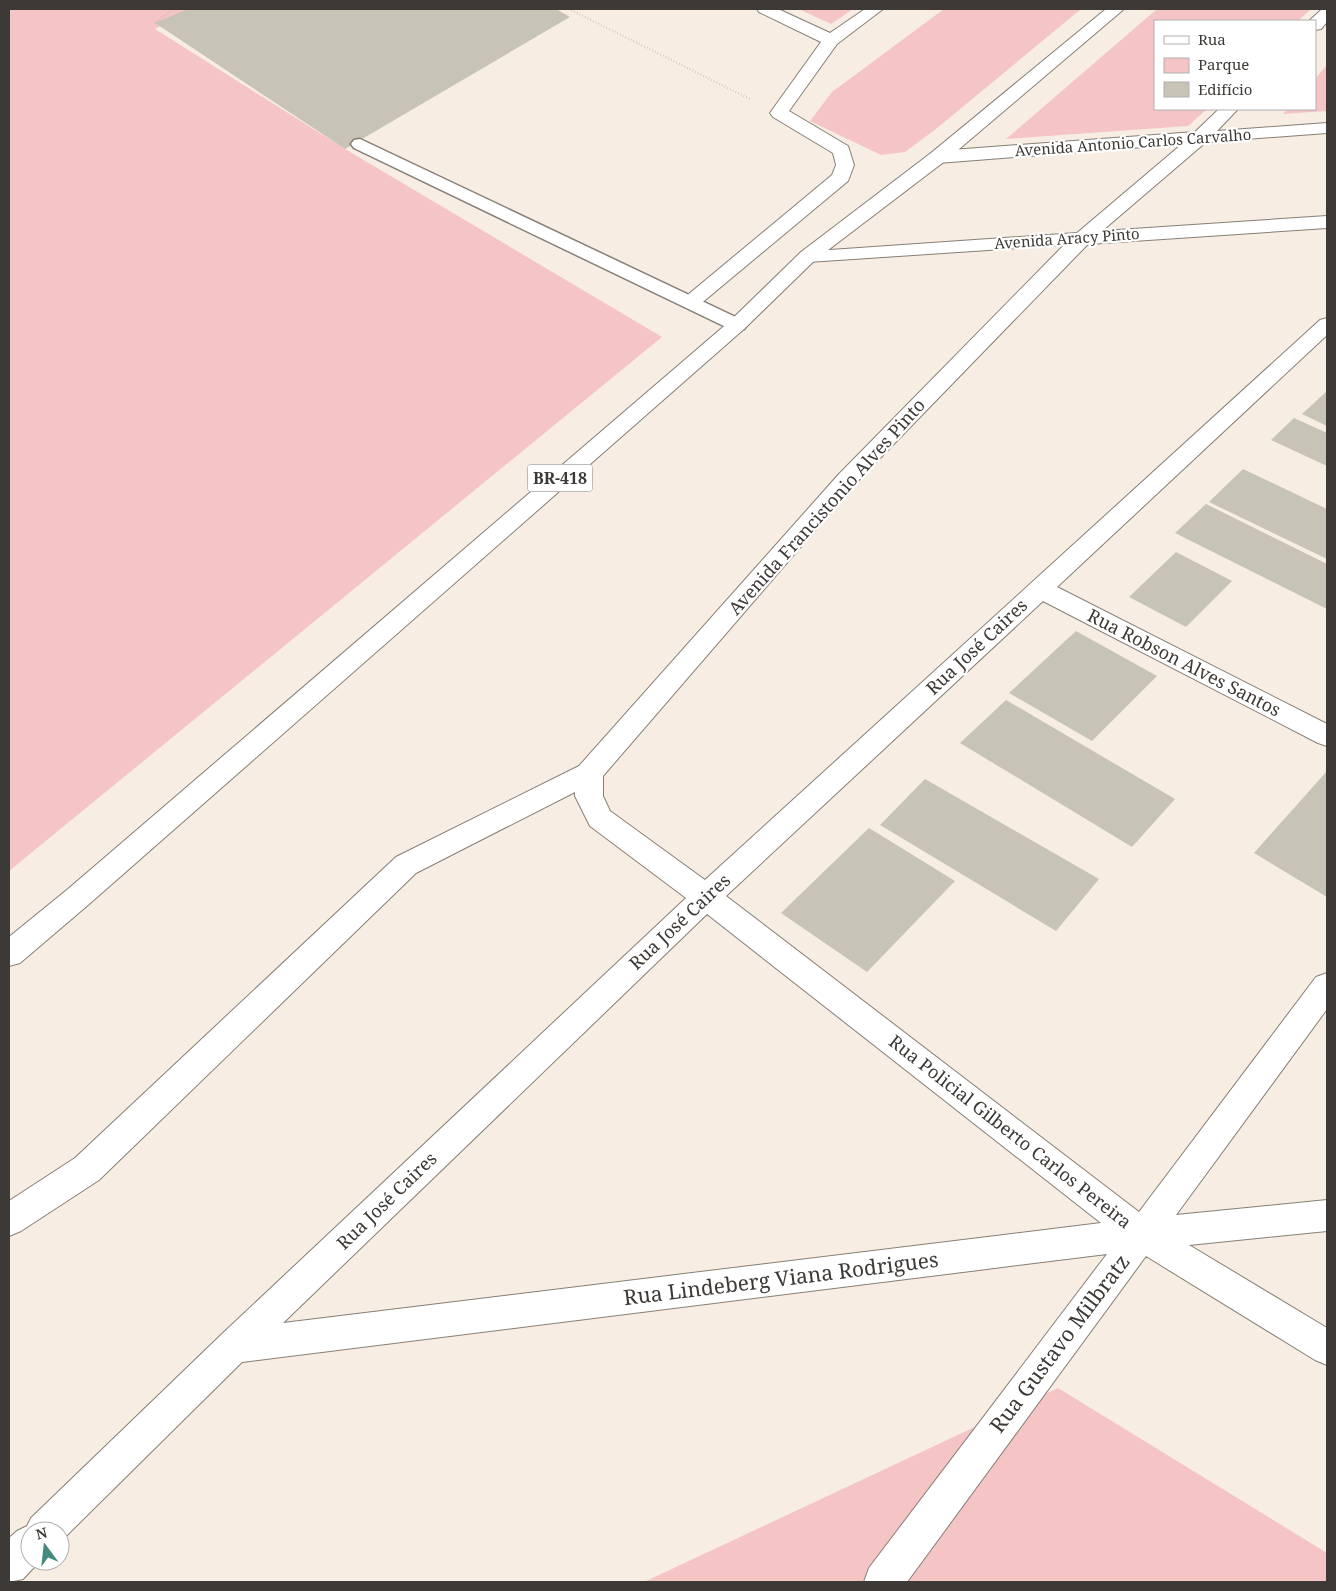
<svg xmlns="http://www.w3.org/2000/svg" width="1336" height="1591" font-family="'Noto Serif',serif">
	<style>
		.green { fill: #f5c5c5 }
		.building { fill: #c7c3b7 }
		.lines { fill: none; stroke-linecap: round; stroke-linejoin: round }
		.lane-casing { stroke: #877e75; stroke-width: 3 }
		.street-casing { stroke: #877e75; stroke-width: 2 }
		.primary-casing { stroke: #877e75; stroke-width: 2 }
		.path { stroke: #b3aba4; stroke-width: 2; stroke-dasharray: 0.5 2.5; stroke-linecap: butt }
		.lane { fill: #fff; fill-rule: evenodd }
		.street { fill: #fff; fill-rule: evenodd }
		.primary { fill: #fff; fill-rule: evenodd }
		.labels { text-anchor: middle; stroke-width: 4.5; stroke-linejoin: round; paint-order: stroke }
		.far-street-label { font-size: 15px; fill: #3d3936; stroke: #fff }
		.shield { fill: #fff; stroke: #777472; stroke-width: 1 }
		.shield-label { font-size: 16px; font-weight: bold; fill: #3d3936 }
		.street-label { font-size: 18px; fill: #3d3936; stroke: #fff }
		.near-street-label { font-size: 21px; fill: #3d3936; stroke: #fff }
	</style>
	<rect width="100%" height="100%" fill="#f7ede3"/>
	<g class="green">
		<polygon points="9,9 196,9 155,29 345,149 662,337 9,871"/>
		<polygon points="799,9 853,9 831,24"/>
		<polygon points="944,9 1081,9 936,129 905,152 881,155 810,121 832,92"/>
		<polygon points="1157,9 1311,9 1298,21 1155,21 1155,109 1207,109 1188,126 1006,139"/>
		<polygon points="1327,65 1327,111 1283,114 1287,109 1315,109 1315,79"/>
		<polygon points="1058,1388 1327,1553 1327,1582 644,1582"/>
	</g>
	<g class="building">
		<polygon points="188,9 556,9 570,17 345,149 155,23"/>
		<polygon points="1327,391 1327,426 1302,414"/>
		<polygon points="1294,418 1327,433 1327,466 1271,440"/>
		<polygon points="1243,469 1327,509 1327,559 1209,502"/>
		<polygon points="1206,504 1327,564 1327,609 1175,533"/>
		<polygon points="1176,552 1232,581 1186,627 1129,597"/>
		<polygon points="1076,631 1157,676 1092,741 1009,693"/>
		<polygon points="1006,700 1175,799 1132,847 960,743"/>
		<polygon points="1327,771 1327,897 1254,853"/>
		<polygon points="925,779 1099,879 1056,931 880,825"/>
		<polygon points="869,828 955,881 867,972 781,913"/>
	</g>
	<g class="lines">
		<defs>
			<polygon id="lane" points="360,139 744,321 747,325 744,329 737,331 730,329 354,148 351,144 354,140"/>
			<g id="street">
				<polygon points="757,9 778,9 830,33 865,9 883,9 837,44 789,111 848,146 854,165 848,181 698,306 691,308 684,306 681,302 684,298 832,175 836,165 833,153 773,117 770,113 821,42 759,12"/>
				<polygon points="1327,9 1327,22 1321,29 1315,30 1315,21 1309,21 1321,10"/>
				<path d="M1219,109H1238L1217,131L1327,123V133L1206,142L1102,231L1327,216V228L1088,244L855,484L603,776V796L610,811L705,880L1320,320L1327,318V335L1057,587L1327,724V746L1318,743L1043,601L726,896L1139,1212L1316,977L1327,973V1009L1176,1215L1327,1200V1231L1189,1245L1327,1328V1365L1315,1360L1146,1256L907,1582H864L869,1568L1107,1254L242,1362L60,1542V1531H30V1561H40L23,1579L9,1582V1538L17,1531L27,1526L31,1518L222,1334L686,898L590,826L575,796V792L416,873L99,1180L21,1231L9,1236V1201L75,1158L396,857L579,766L839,474L1064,245L808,262L801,260L798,256L801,252L1077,233L1182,144L938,163L931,161L929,157L931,153L938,151L1195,132ZM707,914L1101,1223L283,1323Z"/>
			</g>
			<polygon id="primary" points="1106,9 1124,9 945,161 815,260 744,329 88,905 20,963 9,966 9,937 68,889 730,321 801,252 931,153"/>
		</defs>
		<use href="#lane" class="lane-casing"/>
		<use href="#street" class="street-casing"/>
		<use href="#primary" class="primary-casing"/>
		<g class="path">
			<polyline points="569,9 750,99"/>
			<polyline points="155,23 173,9"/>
		</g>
		<use href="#lane" class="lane"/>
		<use href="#street" class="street"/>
		<use href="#primary" class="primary"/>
	</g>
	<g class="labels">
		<g class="far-street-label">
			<text transform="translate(1133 143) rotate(-4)" y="5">Avenida Antonio Carlos Carvalho</text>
			<text transform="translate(1067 239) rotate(-4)" y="5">Avenida Aracy Pinto</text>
		</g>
		<rect class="shield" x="527.5" y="464.5" width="65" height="27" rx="4"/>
		<g class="shield-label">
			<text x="560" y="484">BR-418</text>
		</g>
		<g class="street-label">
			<text transform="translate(827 507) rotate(-48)" y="6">Avenida Francistonio Alves Pinto</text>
			<text transform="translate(977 647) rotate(-43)" y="6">Rua José Caires</text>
			<text transform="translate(1184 663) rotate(27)" y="6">Rua Robson Alves Santos</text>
			<text transform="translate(680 922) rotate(-43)" y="6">Rua José Caires</text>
			<text transform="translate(1010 1132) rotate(38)" y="6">Rua Policial Gilberto Carlos Pereira</text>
			<text transform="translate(387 1201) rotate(-44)" y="6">Rua José Caires</text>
		</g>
		<g class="near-street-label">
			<text transform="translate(781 1279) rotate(-7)" y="7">Rua Lindeberg Viana Rodrigues</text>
			<text transform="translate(1060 1344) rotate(-53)" y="7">Rua Gustavo Milbratz</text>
		</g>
	</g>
	<rect width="1336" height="1591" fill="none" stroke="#3d3936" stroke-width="20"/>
	<rect x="1154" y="20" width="162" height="90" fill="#ffffff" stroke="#b1b0af"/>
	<rect x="1164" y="36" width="25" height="8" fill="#ffffff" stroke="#b1b0af"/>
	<text x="1198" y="45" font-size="15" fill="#3d3936">Rua</text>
	<rect x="1164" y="58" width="25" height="15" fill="#f5c5c5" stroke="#b1b0af"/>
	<text x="1198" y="70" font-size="15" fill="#3d3936">Parque</text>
	<rect x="1164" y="82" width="25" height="15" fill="#c7c3b7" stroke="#b1b0af"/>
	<text x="1198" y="95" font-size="15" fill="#3d3936">Edifício</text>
	<g transform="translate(45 1546) rotate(345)"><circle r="24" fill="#ffffff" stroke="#b1b0af"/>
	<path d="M0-4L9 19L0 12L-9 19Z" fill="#468a7f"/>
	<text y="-8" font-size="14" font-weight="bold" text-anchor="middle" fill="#3d3936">N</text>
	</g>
</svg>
